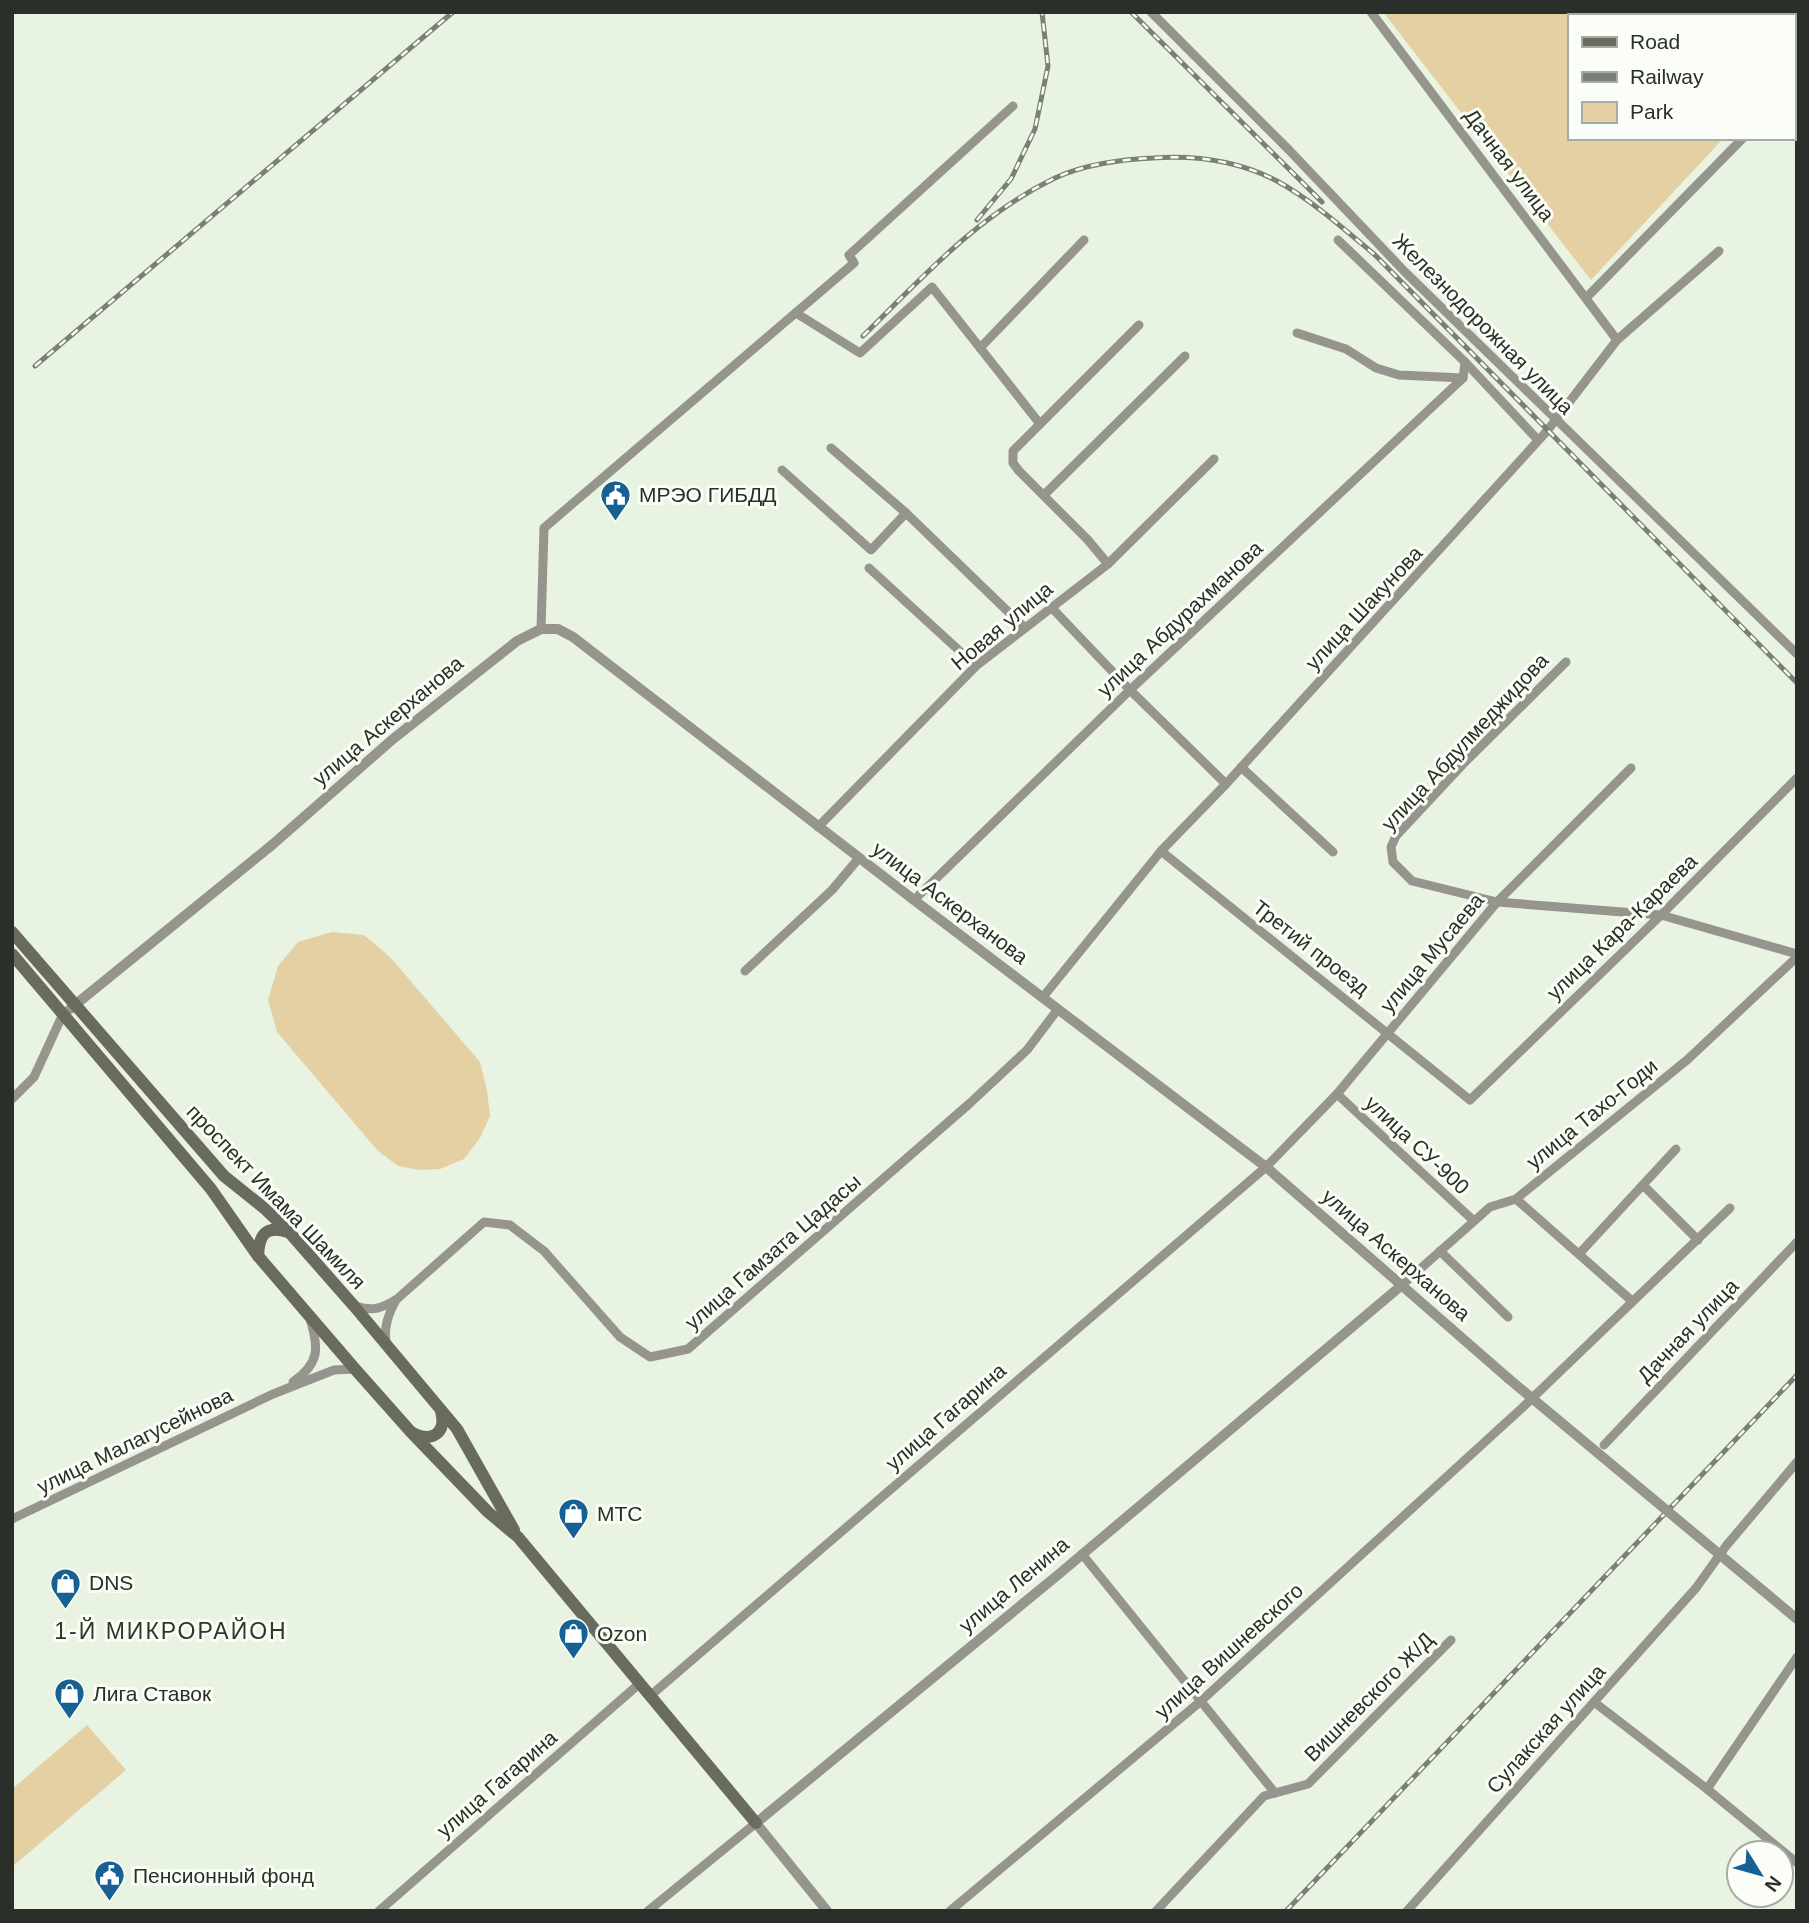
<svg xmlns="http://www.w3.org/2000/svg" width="1809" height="1923" font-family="Arial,sans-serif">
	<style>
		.green { fill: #e4d0a2 }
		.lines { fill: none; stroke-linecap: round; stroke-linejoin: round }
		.canal { stroke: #63c2ad; stroke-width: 10 }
		.minor { stroke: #95958d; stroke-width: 9 }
		.tertiary { stroke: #95958d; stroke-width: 10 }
		.secondary { stroke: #6a6b5f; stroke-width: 12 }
		.rail-casing { stroke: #7a8076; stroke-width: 5 }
		.rail { stroke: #fafef7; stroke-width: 2.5; stroke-dasharray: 8; stroke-linecap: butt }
		.tertiary-bridge { stroke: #95958d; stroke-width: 10 }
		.labels { text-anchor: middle; stroke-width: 6; stroke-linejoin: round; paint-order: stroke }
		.street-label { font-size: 21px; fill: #2b2f29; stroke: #fafef7 }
		.poi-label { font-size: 21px; fill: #2b2f29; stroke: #fafef7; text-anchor: start }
		.neighbourhood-label { font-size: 23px; letter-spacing: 2px; fill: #2e3729; stroke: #fafef7 }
	</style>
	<rect width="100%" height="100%" fill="#e9f3e1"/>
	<g class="green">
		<polygon points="1383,12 1647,12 1649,16 1569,16 1569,138 1721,138 1722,140 1591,280"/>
		<polygon points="332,932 364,935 390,957 480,1062 487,1090 490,1116 480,1138 464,1159 440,1169 419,1170 398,1166 378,1151 277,1032 268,1000 278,966 298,942"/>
		<polygon points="87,1725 126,1770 12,1867 12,1789"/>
	</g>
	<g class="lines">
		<g class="canal">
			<polyline points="1771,12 1773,16"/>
			<polyline points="1793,43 1797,48"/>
		</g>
		<g class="minor">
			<polyline points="1151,12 1289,150 1405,272 1797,654"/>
			<polyline points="1371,12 1617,340"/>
			<polyline points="1726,12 1728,16"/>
			<polyline points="1338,240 1465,362 1538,440"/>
			<polyline points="1587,297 1743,138"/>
			<polyline points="796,313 860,353 932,287 1040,424"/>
			<polyline points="1297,333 1346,349 1376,368 1399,375 1463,378"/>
			<polyline points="980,348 1084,240"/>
			<polyline points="831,448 906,513 1025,628"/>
			<polyline points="782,470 871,550 906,513"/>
			<polyline points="1044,495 1185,356"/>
			<polyline points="1108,564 1087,539 1019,471 1013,463 1013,451 1139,325"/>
			<polyline points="869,568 976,666"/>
			<polyline points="1051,607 1130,690 1226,784"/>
			<polyline points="541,629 544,528 854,263 849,255 1013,106"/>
			<polyline points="1566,662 1466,761 1396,836 1391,847 1393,862 1412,881 1497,902 1661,915 1797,954"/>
			<polyline points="1241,767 1333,852"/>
			<polyline points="818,827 976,666 1108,564 1214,459"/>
			<polyline points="1161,851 1470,1100 1661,915 1797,778"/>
			<polyline points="914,900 1130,690 1463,378 1465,362"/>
			<polyline points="745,971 832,890 859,858"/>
			<polyline points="1043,997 1161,851 1226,784 1547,431 1617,340 1719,251"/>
			<polyline points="1337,1094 1474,1221"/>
			<polyline points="12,1099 34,1077 63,1014"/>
			<polyline points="1643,1185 1698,1240"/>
			<polyline points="1516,1199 1632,1301"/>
			<polyline points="1440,1251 1508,1317"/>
			<polyline points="1579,1254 1676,1149"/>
			<polyline points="1402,1285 1490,1207 1516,1199 1687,1060 1797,957"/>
			<path d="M356,1306C373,1312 382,1308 397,1299L484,1222L510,1225L544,1251L620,1337L650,1357L688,1349L969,1104L1027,1050L1058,1009"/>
			<path d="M386,1343C384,1326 388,1315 396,1300"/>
			<path d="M293,1382C320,1363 319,1348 310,1319"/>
			<polyline points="1604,1445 1797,1242"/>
			<polyline points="12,1519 273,1394 334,1370 355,1369"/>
			<polyline points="1082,1554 1275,1793"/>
			<polyline points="650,1696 1266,1167 1337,1094 1497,902 1631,768"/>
			<polyline points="1594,1702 1707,1789 1797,1863"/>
			<polyline points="1707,1789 1797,1657"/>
			<polyline points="379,1911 639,1684"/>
			<polyline points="648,1911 756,1823"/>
			<polyline points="950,1911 1201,1701 1522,1408 1730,1208"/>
			<polyline points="1156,1911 1264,1796 1308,1784 1451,1640"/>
			<polyline points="1407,1911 1696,1588 1726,1546 1797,1462"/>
		</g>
		<g class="tertiary">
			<polyline points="70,1009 272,845 393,739 517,641 541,629 558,629 573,637 914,900 1266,1167 1509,1379"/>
			<polyline points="827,1911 756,1823 1059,1574 1402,1285"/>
		</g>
		<g class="secondary">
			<polyline points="12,932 224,1176 264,1208 289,1232 354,1306 457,1429 514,1530"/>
			<polyline points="12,954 211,1189 258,1256 355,1369 410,1431 488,1512 518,1537 756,1823"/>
			<path d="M258,1256C259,1234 266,1225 288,1232"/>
			<path d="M413,1433C433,1443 447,1432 441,1411"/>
		</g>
		<defs>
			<g id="rail">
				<polyline points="1131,12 1322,202"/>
				<polyline points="977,220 1011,179 1035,129 1048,66 1042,12"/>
				<path d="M863,336C922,278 978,215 1055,178C1082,165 1123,159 1153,158C1196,155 1239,161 1277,181C1313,201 1344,229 1375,255L1797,683"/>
				<polyline points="35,366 453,12"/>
				<polyline points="1286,1911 1797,1375"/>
			</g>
		</defs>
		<use href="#rail" class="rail-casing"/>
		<use href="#rail" class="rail"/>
		<polyline class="tertiary-bridge" points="1509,1379 1797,1619"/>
	</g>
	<defs>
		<symbol id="civic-pin" viewBox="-11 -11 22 30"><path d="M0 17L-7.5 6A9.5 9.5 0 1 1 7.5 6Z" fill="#166094" stroke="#fafef7"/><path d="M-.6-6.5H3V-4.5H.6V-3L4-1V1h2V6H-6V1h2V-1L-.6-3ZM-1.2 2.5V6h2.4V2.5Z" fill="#fff"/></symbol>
		<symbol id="shop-pin" viewBox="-11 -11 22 30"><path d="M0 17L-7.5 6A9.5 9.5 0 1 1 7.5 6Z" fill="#166094" stroke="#fafef7"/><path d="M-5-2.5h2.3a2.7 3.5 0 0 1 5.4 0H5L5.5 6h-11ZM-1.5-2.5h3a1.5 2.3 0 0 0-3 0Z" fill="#fff"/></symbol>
	</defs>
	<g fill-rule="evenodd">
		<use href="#civic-pin" x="598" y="478" width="35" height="47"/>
		<use href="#shop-pin" x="556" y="1496" width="35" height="47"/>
		<use href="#shop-pin" x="48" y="1566" width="35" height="47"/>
		<use href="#shop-pin" x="556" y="1616" width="35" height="47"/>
		<use href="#shop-pin" x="52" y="1676" width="35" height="47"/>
		<use href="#civic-pin" x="92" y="1858" width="35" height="47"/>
	</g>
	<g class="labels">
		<g class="street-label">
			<text transform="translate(1509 165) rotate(53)" y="7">Дачная улица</text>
			<text transform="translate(1483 324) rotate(45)" y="7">Железнодорожная улица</text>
			<text transform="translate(1364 608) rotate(-47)" y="7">улица Шакунова</text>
			<text transform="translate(1180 619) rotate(-43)" y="7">улица Абдурахманова</text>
			<text transform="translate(1002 626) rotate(-40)" y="7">Новая улица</text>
			<text transform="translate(388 721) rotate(-40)" y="7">улица Аскерханова</text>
			<text transform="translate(1465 742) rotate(-47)" y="7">улица Абдулмеджидова</text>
			<text transform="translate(950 903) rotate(37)" y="7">улица Аскерханова</text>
			<text transform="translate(1622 927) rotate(-44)" y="7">улица Кара-Караева</text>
			<text transform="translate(1311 948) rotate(38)" y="7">Третий проезд</text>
			<text transform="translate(1432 953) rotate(-50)" y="7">улица Мусаева</text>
			<text transform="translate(1592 1114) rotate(-39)" y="7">улица Тахо-Годи</text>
			<text transform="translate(1417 1145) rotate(43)" y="7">улица СУ-900</text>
			<text transform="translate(276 1197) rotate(46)" y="7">проспект Имама Шамиля</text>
			<text transform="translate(773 1252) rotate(-41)" y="7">улица Гамзата Цадасы</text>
			<text transform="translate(1396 1255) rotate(41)" y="7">улица Аскерханова</text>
			<text transform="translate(1688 1331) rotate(-46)" y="7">Дачная улица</text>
			<text transform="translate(946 1417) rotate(-41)" y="7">улица Гагарина</text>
			<text transform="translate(135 1441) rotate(-26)" y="7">улица Малагусейнова</text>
			<text transform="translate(1014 1585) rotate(-40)" y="7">улица Ленина</text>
			<text transform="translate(1229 1651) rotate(-42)" y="7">улица Вишневского</text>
			<text transform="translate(1369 1697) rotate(-45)" y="7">Вишневского Ж/Д</text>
			<text transform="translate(1546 1729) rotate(-48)" y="7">Сулакская улица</text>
			<text transform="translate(497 1784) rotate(-41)" y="7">улица Гагарина</text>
		</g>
		<g class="poi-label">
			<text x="639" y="502">МРЭО ГИБДД</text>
			<text x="597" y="1521">МТС</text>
			<text x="89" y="1590">DNS</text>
			<text x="597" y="1641">Ozon</text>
			<text x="93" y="1701">Лига Ставок</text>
			<text x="133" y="1883">Пенсионный фонд</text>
		</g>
		<g class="neighbourhood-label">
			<text x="171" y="1639">1-Й МИКРОРАЙОН</text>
		</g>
	</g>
	<rect width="1809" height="1923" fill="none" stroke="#2b2f29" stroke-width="28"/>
	<rect x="1568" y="14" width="228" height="126" fill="#fafef7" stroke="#a7aba5" stroke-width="2"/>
	<rect x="1582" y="37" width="35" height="10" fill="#6a6b5f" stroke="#a7aba5" stroke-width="2"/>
	<text x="1630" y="49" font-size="21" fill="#2b2f29">Road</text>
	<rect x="1582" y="72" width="35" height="10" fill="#7a8076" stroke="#a7aba5" stroke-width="2"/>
	<text x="1630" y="84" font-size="21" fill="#2b2f29">Railway</text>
	<rect x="1582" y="102" width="35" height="21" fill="#e4d0a2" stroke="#a7aba5" stroke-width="2"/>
	<text x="1630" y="119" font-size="21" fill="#2b2f29">Park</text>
	<g transform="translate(1760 1874) rotate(127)"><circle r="33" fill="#fafef7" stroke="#a7aba5" stroke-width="2"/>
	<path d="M0-5L12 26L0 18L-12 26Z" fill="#166094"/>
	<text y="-10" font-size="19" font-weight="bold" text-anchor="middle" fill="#2b2f29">N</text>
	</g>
</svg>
